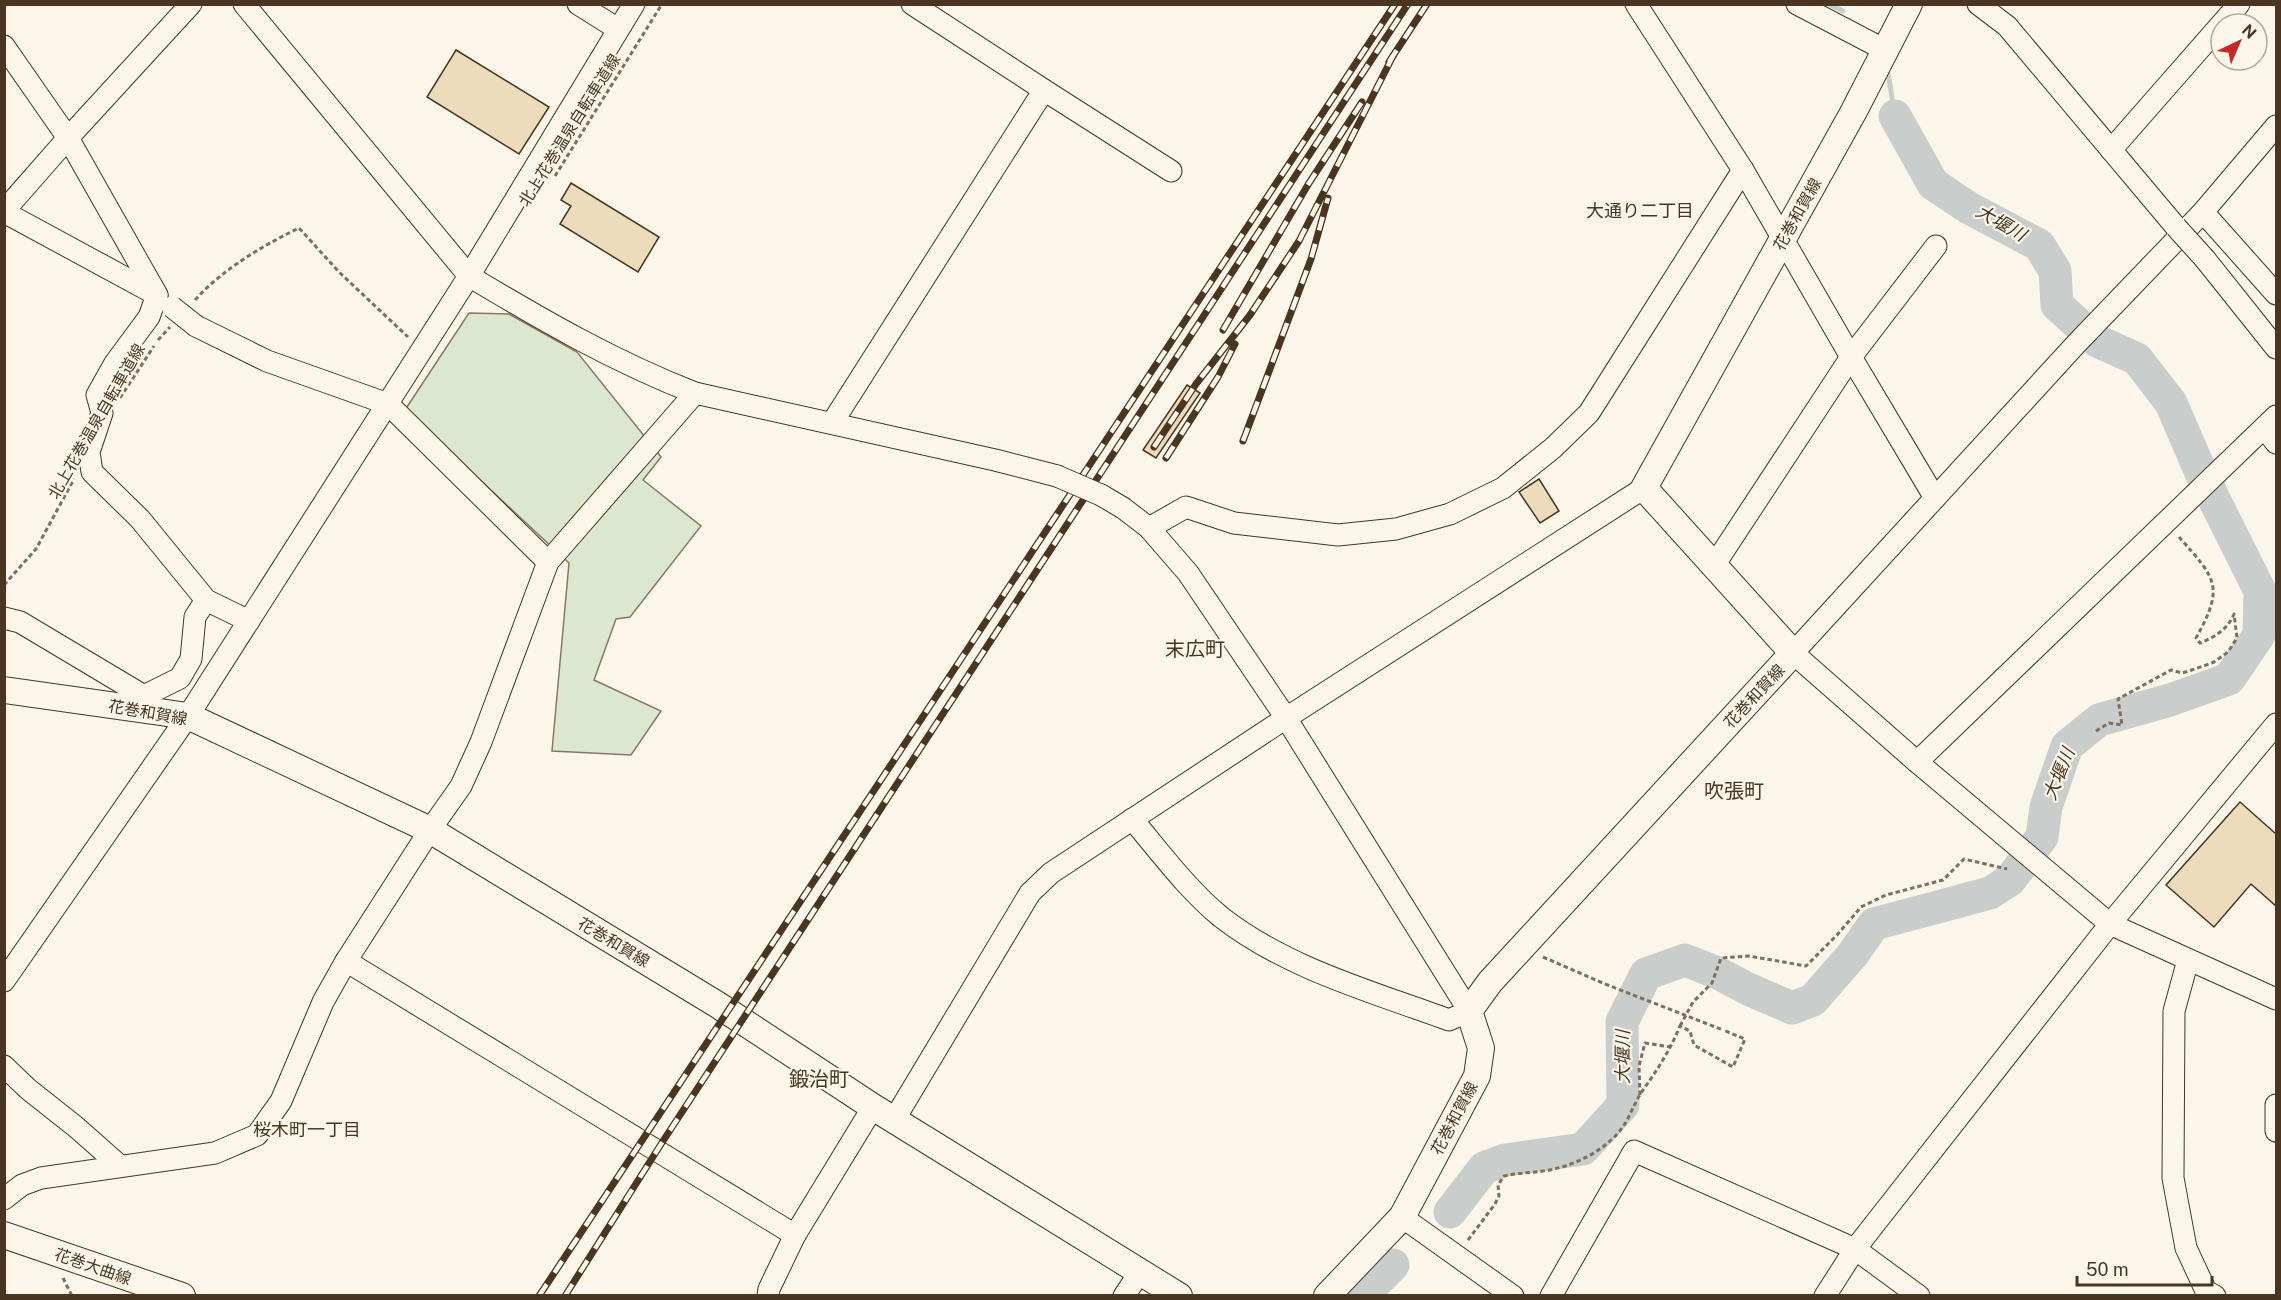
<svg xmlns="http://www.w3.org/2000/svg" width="2281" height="1300" font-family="'Public Sans','Noto Sans JP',sans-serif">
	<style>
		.green { fill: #dce7d0; stroke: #887966; stroke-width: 1.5 }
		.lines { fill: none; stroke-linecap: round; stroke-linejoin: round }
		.stream { stroke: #c9cecd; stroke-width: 5 }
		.river { stroke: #c9cecd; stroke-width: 33 }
		.building { fill: #ecdcbc; stroke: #4a3520; stroke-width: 1.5 }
		.minor-casing { stroke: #4a3520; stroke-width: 23 }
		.major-casing { stroke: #4a3520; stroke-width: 28 }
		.path { stroke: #7f6f5c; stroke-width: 3; stroke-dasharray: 4.5 3; stroke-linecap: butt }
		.minor { stroke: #fbf6e9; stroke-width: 21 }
		.major { stroke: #fbf6e9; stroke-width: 26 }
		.rail-casing { stroke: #4a3520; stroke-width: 7 }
		.rail { stroke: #fbf6e9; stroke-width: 4.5; stroke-dasharray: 14; stroke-linecap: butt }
		.minor-bridge-casing { stroke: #4a3520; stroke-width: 23; stroke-linecap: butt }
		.path-bridge { stroke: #7f6f5c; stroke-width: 3; stroke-dasharray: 4.5 3; stroke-linecap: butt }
		.minor-bridge { stroke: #fbf6e9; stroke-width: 21 }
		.labels { text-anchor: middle; stroke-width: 4.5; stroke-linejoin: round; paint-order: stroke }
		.street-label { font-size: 16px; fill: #4a3520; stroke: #fbf6e9 }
		.neighbourhood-label { font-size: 18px; fill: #4a3520; stroke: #fbf6e9 }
		.water-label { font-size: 18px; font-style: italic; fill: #4a3520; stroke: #fbf6e9 }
		.quarter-label { font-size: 20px; fill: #4a3520; stroke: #fbf6e9 }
	</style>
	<rect width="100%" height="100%" fill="#fbf6e9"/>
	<polygon class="green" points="469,313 509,314 577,352 661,457 643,480 701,526 630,617 616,619 594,680 661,711 631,755 552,751 569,563 405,410"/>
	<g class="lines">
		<g class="stream">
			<polyline points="1829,4 1843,11"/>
			<polyline points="1888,73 1895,116"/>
		</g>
		<g class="river">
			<polyline points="1450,1212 1484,1168 1505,1160 1583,1149 1623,1105 1622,1022 1646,974 1685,960 1718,973 1748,989 1792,1008 1813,1000 1853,954 1874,924 1990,893 2010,880 2042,837 2046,807 2067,746 2099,720 2170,700 2229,679 2259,635 2260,591 2202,475 2171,403 2137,359 2097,341 2057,305 2055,271 2039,245 1969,208 1933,184 1895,116"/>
			<polyline points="1362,1296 1393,1265"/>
		</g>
	</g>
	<g class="building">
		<polygon points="456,50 549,107 519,154 427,97"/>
		<polygon points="571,183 659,237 638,272 560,224 571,206 561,200"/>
		<polygon points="1187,385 1200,393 1156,458 1143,450"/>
		<polygon points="1539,479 1559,511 1540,523 1519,492"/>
		<polygon points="2240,802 2276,834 2276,906 2251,884 2214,927 2166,885"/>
	</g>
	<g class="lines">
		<defs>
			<g id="minor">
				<polyline points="578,4 618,29"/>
				<path d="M634,4L469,276C542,320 615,362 695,393L995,460L1057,476"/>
				<polyline points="1636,4 1743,170 1851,357 1935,498"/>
				<polyline points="1797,4 1885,50"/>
				<polyline points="1978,4 2007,26 2176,227"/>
				<polyline points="4,46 68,138 157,295 149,317 115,363 97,395 102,413 89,452 92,472 140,519 206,600 249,621"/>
				<polyline points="1044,90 1171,171"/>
				<polyline points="2276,126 2203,212 2077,343 1793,653 1917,762 2110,924 2276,999"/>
				<polyline points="2111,150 2239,4"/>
				<polyline points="4,211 68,138 191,4"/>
				<polyline points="4,212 157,295"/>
				<polyline points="2203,212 2276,294"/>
				<polyline points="2205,259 2276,348"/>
				<polyline points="196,326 267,361 388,404 548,562"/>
				<polyline points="832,423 1044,90 912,4"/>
				<polyline points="2265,429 2276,443"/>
				<path d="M1101,495L1123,508L1149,528L1188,573L1286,718L1469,1011L1449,1020C1373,992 1286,968 1221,917C1187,889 1160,852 1132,819"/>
				<polyline points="1149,528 1186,507 1234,523 1338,535 1396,529 1450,514 1503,488 1553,448 1589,413 1743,170"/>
				<polyline points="1715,564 1851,357 1936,246"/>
				<polyline points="4,618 20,622 144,696 180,678 191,659 195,617 206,600"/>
				<polyline points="1917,762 2276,416"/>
				<polyline points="2188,960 2174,1011 2173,1178 2186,1248 2206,1291 2215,1296"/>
				<polyline points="346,961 795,1235"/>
				<polyline points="4,981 188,716 469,276 244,4"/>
				<polyline points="4,1066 28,1089 76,1127 119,1165"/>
				<polyline points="2276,1105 2276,1131"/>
				<polyline points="894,1120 1030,893 1051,873 1286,718 1644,488"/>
				<polyline points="4,1199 22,1185 41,1178 215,1153 257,1135 281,1101 323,1002 346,961 430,830 461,786 481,742 548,562 695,393"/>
				<polyline points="1402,1217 1513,1296"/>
				<polyline points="768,1296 769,1289 795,1235 873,1107"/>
				<polyline points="1124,1296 1140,1272"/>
				<polyline points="1551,1296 1634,1151 1855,1249 1919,1296"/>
				<polyline points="1825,1296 1855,1249 2110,924 2276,724"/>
			</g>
			<g id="major">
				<polyline points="4,690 188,716 430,830 718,1005 873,1107 1179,1296"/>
				<polyline points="4,1235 182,1296"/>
				<polyline points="1327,1296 1402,1217 1477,1076 1481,1048 1469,1011 1490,982 1793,653 1644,488 1854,111 1909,4"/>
			</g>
		</defs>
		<use href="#minor" class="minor-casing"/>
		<use href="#major" class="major-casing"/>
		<g class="path">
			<polyline points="555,176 662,4"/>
			<path d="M195,300C223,269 262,246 299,228L339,272L408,337"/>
			<polyline points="158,340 170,327"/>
			<polyline points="120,398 154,346"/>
			<polyline points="4,585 36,549 74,479"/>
			<path d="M2096,731L2109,723L2122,725L2118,699L2171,670L2182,673L2195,669L2214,662L2228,652L2237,638L2234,614C2228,629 2215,637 2200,643L2196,638C2225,586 2216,579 2179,537"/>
			<polyline points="1543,957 1605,984"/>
			<polyline points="1680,1026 1693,1002 1712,983 1721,958 1749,956 1806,966 1837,935 1861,907 1886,895 1943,880 1964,859 2007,869"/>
			<polyline points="1640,1095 1639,1066 1645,1043 1671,1047"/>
			<path d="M1468,1240L1495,1204L1499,1196L1498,1185L1504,1176C1521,1172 1538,1173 1554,1169C1581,1163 1612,1146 1626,1122C1632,1111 1636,1100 1643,1090C1658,1069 1670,1050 1680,1026L1690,1031L1694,1045L1733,1067L1745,1039L1723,1030"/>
			<polyline points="63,1278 72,1296"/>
		</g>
		<use href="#minor" class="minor"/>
		<use href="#major" class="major"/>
		<defs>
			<g id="rail">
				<polyline points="1389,62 1427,4"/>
				<polyline points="1223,330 1309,183 1362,102"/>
				<polyline points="1243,441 1311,259 1328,198"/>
				<polyline points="1154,447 1196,384 1250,315 1299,241 1393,56"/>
				<polyline points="1166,458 1218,377 1235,344"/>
				<polyline points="539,1296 1395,4"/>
				<polyline points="565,1296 663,1141 1408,4"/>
			</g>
		</defs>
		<use href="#rail" class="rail-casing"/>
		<use href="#rail" class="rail"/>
		<defs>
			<g id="minor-bridge">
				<polyline points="2176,227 2205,259"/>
				<polyline points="172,307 196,326"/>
				<polyline points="1057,476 1101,495"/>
			</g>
		</defs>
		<use href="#minor-bridge" class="minor-bridge-casing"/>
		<polyline class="path-bridge" points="1605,984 1723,1030"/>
		<use href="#minor-bridge" class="minor-bridge"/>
	</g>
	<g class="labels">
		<g class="street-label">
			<text transform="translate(569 130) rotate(-58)" y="6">北上花巻温泉自転車道線</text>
			<text transform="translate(1797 214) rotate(-61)" y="6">花巻和賀線</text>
			<text transform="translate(96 421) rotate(-60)" y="6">北上花巻温泉自転車道線</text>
			<text transform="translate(1754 696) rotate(-47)" y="6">花巻和賀線</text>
			<text transform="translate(148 712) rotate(10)" y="6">花巻和賀線</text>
			<text transform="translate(614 942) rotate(31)" y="6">花巻和賀線</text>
			<text transform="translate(1454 1118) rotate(-62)" y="6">花巻和賀線</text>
			<text transform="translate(93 1266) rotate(19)" y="6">花巻大曲線</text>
		</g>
		<g class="neighbourhood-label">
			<text x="1640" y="217">大通り二丁目</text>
			<text x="307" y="1136">桜木町一丁目</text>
		</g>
		<g class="water-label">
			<text transform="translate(2001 223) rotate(30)" y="6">大堰川</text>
			<text transform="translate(2059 774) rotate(-68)" y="6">大堰川</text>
			<text transform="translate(1623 1057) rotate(-90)" y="6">大堰川</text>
		</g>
		<g class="quarter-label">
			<text x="1195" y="656">末広町</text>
			<text x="1734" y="798">吹張町</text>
			<text x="819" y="1086">鍛治町</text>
		</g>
	</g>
	<rect width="2281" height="1300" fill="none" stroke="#4a3520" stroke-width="12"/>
	<g transform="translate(2239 42) rotate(44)"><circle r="28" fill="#fbf6e9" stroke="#b4a999" stroke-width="1.5"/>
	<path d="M0-4.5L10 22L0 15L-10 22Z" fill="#c62828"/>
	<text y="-9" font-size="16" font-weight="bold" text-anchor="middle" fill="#4a3520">N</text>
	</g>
	<path d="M2077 1276v9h135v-9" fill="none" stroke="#4a3520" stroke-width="3"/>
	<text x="2086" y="1276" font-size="18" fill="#4a3520" stroke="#fbf6e9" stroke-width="4.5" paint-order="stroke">50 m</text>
</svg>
